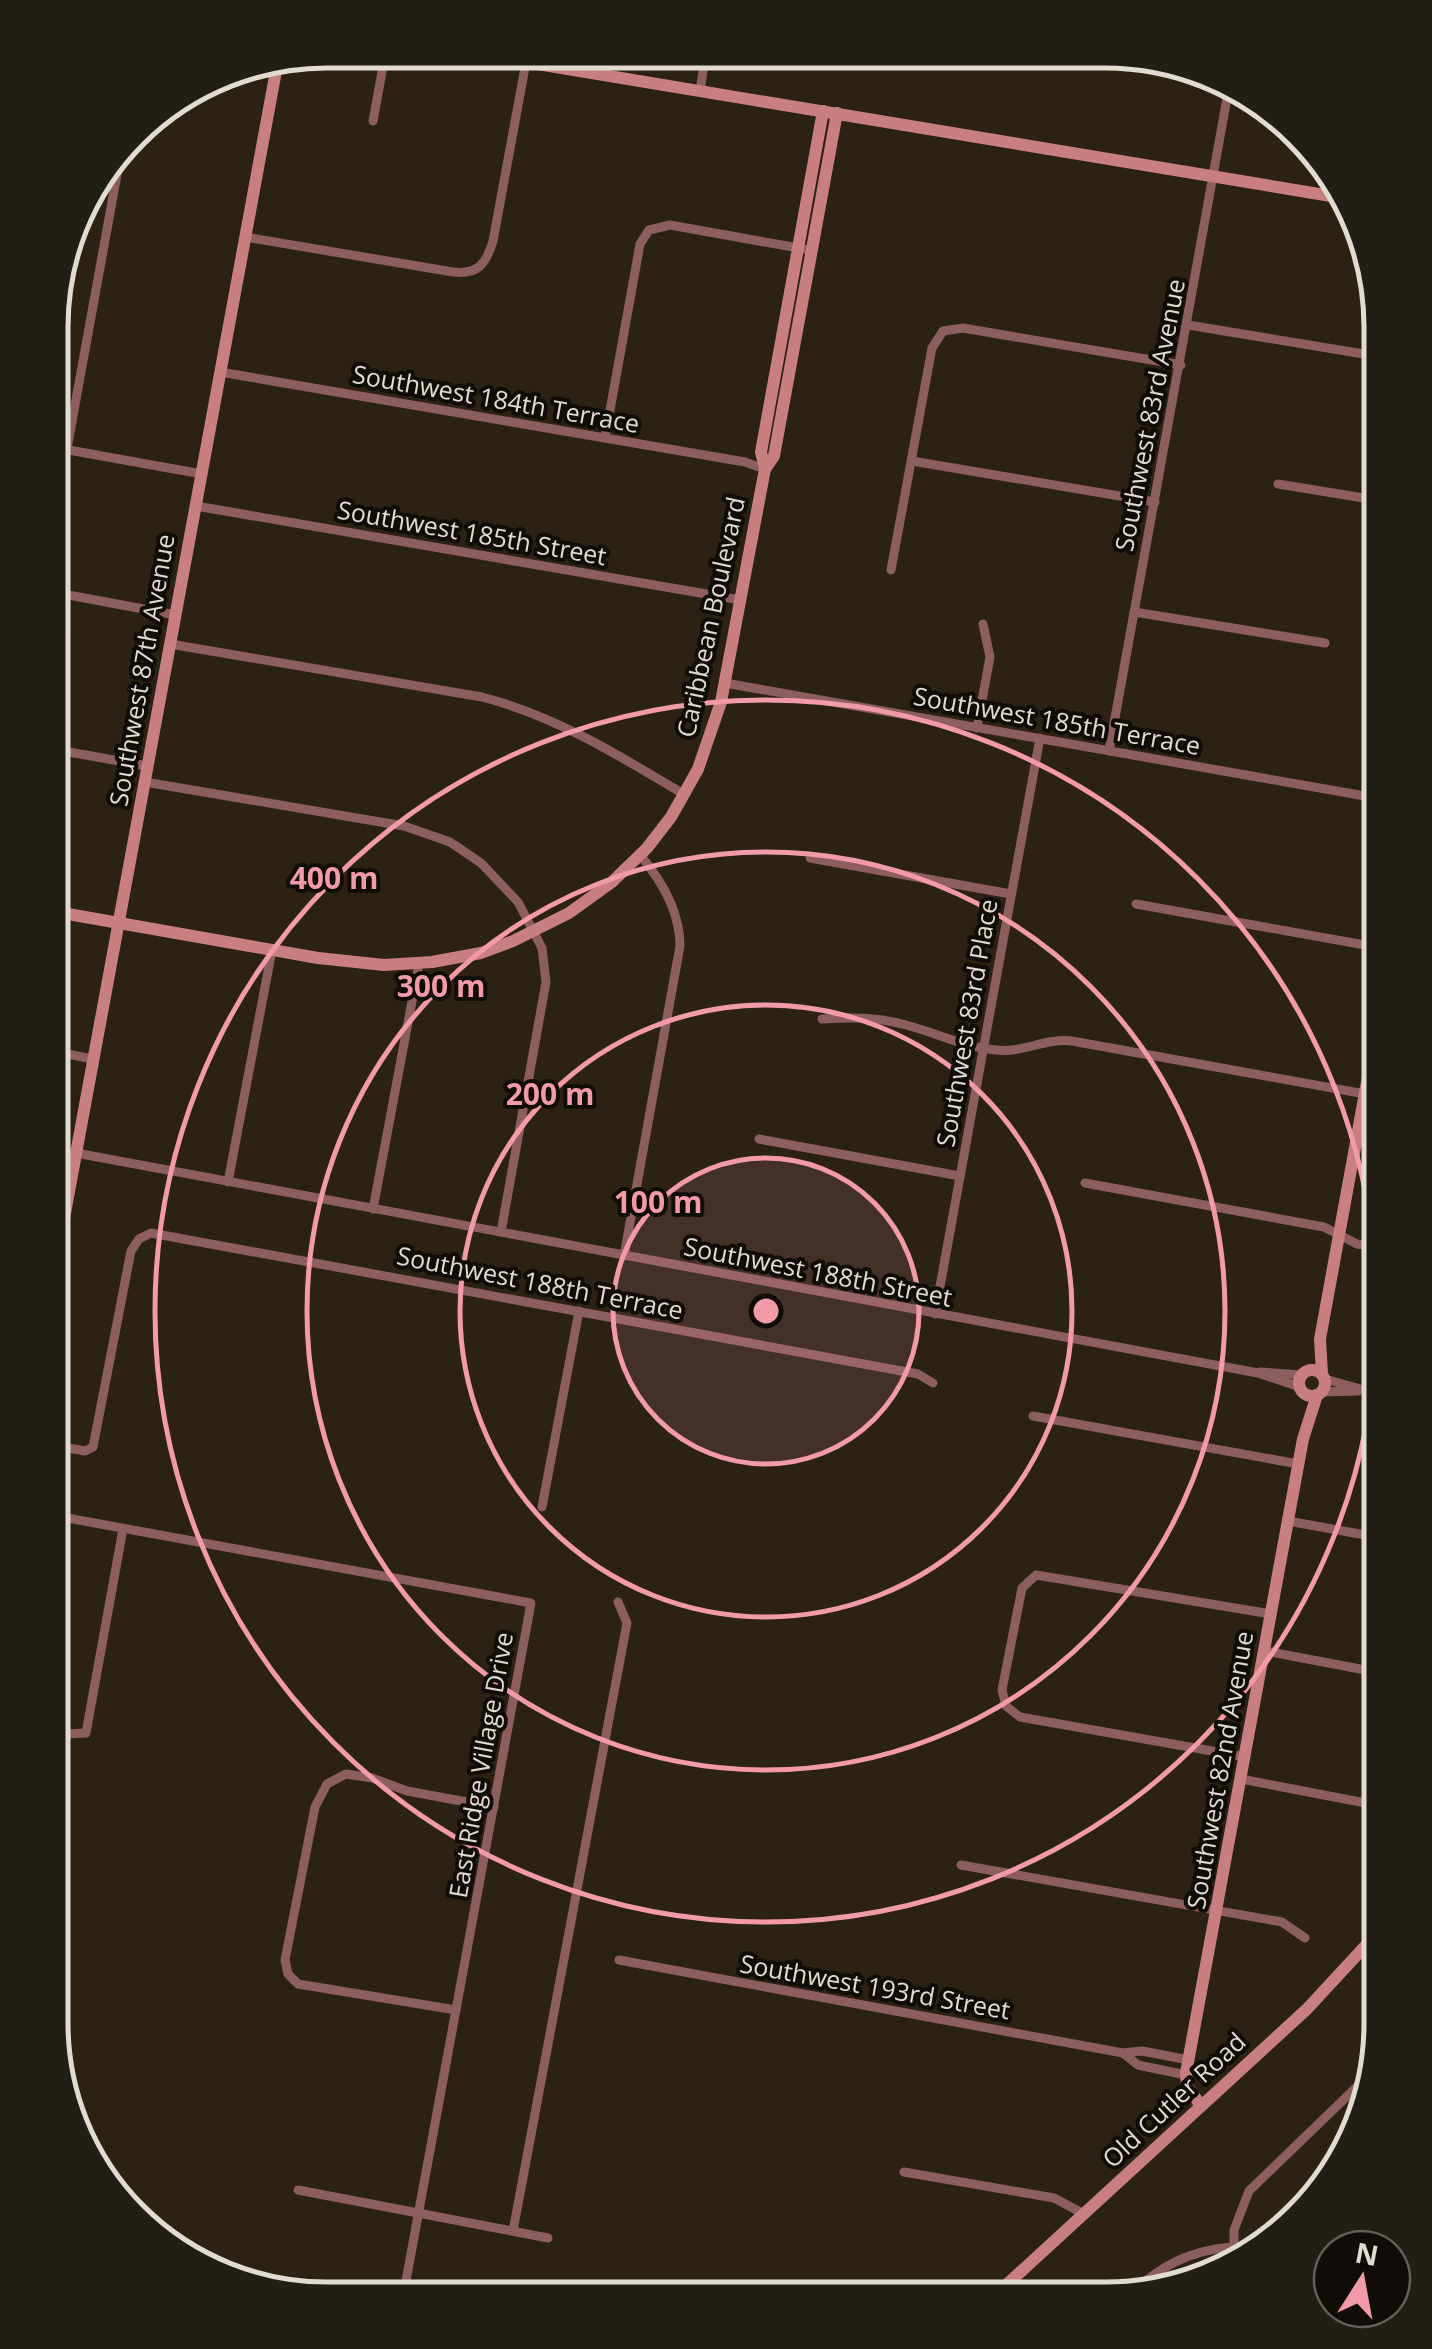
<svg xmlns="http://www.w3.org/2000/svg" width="1432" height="2349" font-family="'Open Sans',sans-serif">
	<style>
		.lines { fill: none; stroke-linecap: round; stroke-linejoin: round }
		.street { stroke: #8d5e5e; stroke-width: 9 }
		.secondary { stroke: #c97e7f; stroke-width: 12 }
		.ring { fill: none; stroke: #f39aa9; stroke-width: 5 }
		.labels { text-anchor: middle; stroke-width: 8; stroke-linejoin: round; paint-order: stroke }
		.street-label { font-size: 25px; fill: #e1dbd2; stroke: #100c07 }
		.rim { fill: none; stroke: #e1dbd2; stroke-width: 5 }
		.centre { fill: #f39aa9; stroke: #100c07; stroke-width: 5 }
		.ring-label { font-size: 30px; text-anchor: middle; font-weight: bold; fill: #f39aa9; stroke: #100c07; stroke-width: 8; stroke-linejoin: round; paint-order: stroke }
	</style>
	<rect width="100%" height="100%" fill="#2b2214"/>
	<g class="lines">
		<g class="street">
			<polyline points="1077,55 1205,76"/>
			<polyline points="700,91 706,52"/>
			<polyline points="373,121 386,50"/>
			<path d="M245,237L453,272C478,275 486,264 493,241L526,62"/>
			<polyline points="1188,325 1382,357"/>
			<polyline points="220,372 745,462 765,469"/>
			<polyline points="605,438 640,244 649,230 670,225 804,249"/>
			<polyline points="52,447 202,474"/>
			<polyline points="67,449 122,147"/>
			<polyline points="912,461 1155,502"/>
			<polyline points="1278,484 1382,501"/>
			<polyline points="196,506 741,600"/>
			<polyline points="891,570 932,348 943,331 963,328 1181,365"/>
			<polyline points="52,592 176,615"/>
			<polyline points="1134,612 1325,643"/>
			<path d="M170,644L482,697C556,716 620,756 685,795"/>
			<polyline points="725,683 1382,799"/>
			<polyline points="977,728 990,657 983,624"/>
			<polyline points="52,749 147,766"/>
			<polyline points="1109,751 1229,87"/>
			<polyline points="145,782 404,826 450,842 481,863 518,902 542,948 546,982 501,1232"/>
			<polyline points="810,858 1011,894"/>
			<polyline points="1136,904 1382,948"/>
			<path d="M822,1019C851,1017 878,1017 906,1025C937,1033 964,1047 996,1050C1023,1053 1045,1038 1072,1041L1382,1097"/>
			<polyline points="51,1051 93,1059"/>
			<polyline points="759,1139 960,1176"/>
			<polyline points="76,1153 1258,1373 1300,1387"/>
			<polyline points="51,1177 71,1181"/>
			<polyline points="228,1182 272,950"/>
			<polyline points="1085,1183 1324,1227 1357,1244 1382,1248"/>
			<polyline points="373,1209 419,964"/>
			<path d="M624,1256L680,946C680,911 662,881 640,855"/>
			<polyline points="935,1314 1040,738"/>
			<polyline points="1260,1372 1302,1375"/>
			<polyline points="1325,1379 1382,1395"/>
			<polyline points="1322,1392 1358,1391"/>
			<polyline points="1033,1416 1298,1464"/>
			<polyline points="51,1445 85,1451 93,1447 131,1251 139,1239 151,1233 918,1374 933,1383"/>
			<polyline points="542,1507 579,1311"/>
			<polyline points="51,1515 531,1603 403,2297"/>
			<polyline points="1288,1521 1382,1538"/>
			<polyline points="1265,1651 1381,1673"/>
			<polyline points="50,1742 67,1734 86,1733 123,1529"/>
			<polyline points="1246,1757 1020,1717 1006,1706 1002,1690 1022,1588 1036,1575 1271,1614"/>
			<polyline points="1241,1779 1381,1806"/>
			<polyline points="961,1865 1282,1922 1305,1938"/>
			<polyline points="619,1960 1123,2053 1142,2051 1189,2060"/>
			<polyline points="456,2010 298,1984 288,1974 285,1960 315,1807 327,1784 346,1774 372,1778 407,1791 494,1807"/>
			<polyline points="1123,2053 1138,2065 1186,2075"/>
			<polyline points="904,2172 1054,2198 1084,2214"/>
			<polyline points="298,2190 548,2238"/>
			<polyline points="513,2231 627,1623 618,1602"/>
			<polyline points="1234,2260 1234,2230 1249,2191 1369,2075"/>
			<path d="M1130,2294C1161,2266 1190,2250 1232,2247"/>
		</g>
		<g class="secondary">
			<polyline points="459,51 1343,198"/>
			<polyline points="765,469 774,456 837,113"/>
			<polyline points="51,911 318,958 384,965 432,962 481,953 513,941 569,913 612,882 647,848 671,817 698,769 721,702 765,469 761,452 823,111"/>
			<polyline points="51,1289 278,60"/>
			<circle cx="1312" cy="1383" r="13"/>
			<polyline points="1322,1374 1320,1339 1382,1000"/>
			<polyline points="1201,2106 1187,2086 1186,2073 1303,1439 1317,1395"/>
			<polyline points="991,2299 1307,2009 1381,1929"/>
		</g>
	</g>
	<circle cx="766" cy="1311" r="153" fill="#f39aa9" fill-opacity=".12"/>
	<g class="ring">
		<circle cx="766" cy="1311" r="153"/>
		<circle cx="766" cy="1311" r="306"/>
		<circle cx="766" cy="1311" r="459"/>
		<circle cx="766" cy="1311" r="611"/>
	</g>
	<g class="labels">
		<g class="street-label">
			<text transform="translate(496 399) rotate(10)" y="9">Southwest 184th Terrace</text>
			<text transform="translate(1150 415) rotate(-79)" y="9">Southwest 83rd Avenue</text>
			<text transform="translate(472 533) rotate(10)" y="9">Southwest 185th Street</text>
			<text transform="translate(711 617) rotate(-78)" y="9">Caribbean Boulevard</text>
			<text transform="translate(142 670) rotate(-80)" y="9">Southwest 87th Avenue</text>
			<text transform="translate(1057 721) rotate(10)" y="9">Southwest 185th Terrace</text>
			<text transform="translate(967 1023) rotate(-80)" y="9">Southwest 83rd Place</text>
			<text transform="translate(818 1272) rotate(11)" y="9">Southwest 188th Street</text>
			<text transform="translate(540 1283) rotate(11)" y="9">Southwest 188th Terrace</text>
			<text transform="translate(481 1765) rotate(-80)" y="9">East Ridge Village Drive</text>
			<text transform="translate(1220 1770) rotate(-80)" y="9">Southwest 82nd Avenue</text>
			<text transform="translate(875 1987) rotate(10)" y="9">Southwest 193rd Street</text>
			<text transform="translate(1174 2100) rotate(-43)" y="9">Old Cutler Road</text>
		</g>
	</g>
	<path d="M0 0H1432V2349H0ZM327 68H1105A259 259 0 0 1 1364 327V2023A259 259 0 0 1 1105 2282H327A259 259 0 0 1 68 2023V327A259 259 0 0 1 327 68Z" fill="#211d17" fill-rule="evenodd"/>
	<path class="rim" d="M327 68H1105A259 259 0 0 1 1364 327V2023A259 259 0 0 1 1105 2282H327A259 259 0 0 1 68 2023V327A259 259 0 0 1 327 68Z"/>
	<circle cx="766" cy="1311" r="15" class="centre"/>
	<g class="ring-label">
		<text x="334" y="889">400 m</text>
		<text x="441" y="997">300 m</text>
		<text x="550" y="1105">200 m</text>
		<text x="658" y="1213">100 m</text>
	</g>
	<g transform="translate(1362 2279) rotate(11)"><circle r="48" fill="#100c07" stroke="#645f58" stroke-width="2.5"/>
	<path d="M0-8L18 38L0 25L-18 38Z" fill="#f39aa9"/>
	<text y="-15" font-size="28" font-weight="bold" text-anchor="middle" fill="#e1dbd2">N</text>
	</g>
</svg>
